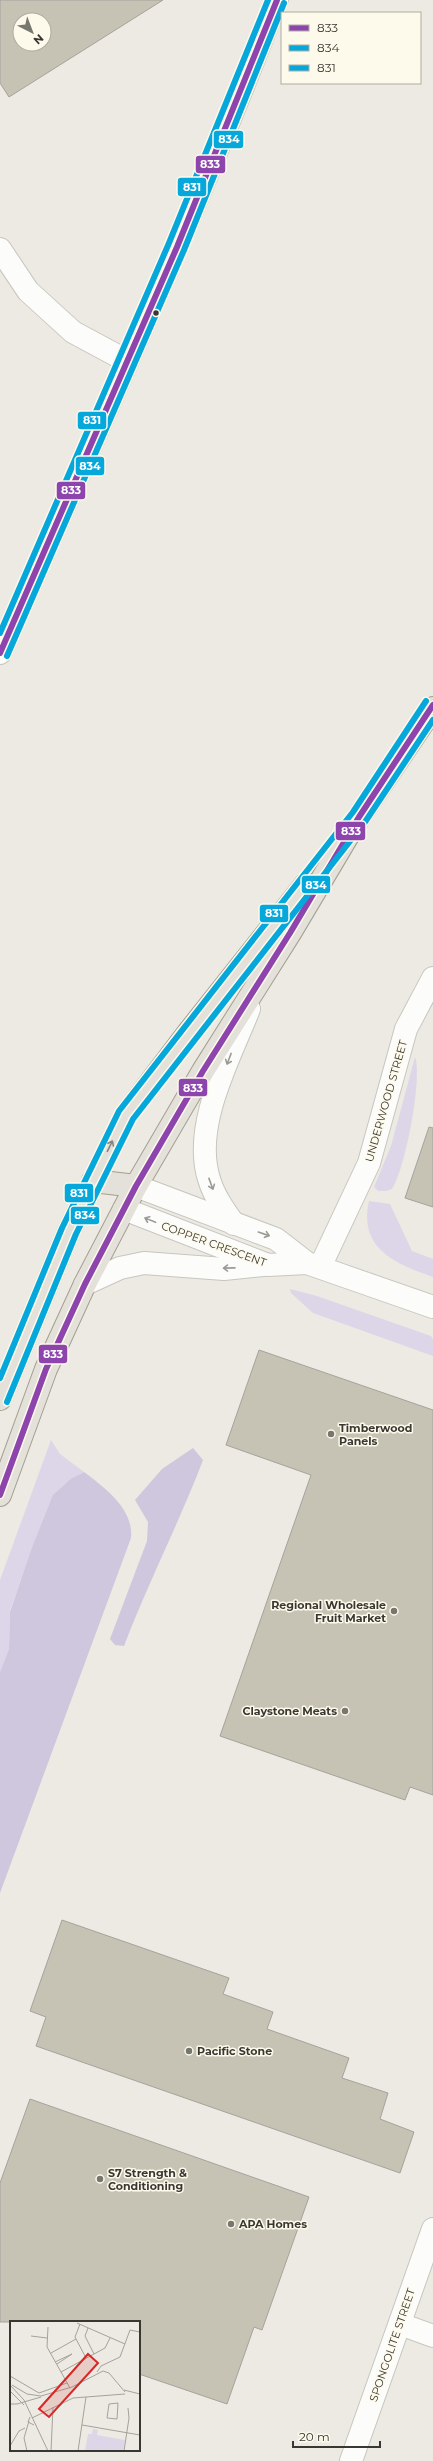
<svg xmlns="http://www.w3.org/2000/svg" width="433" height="2461" font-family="Montserrat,sans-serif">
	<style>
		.green { fill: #ddd6e9 }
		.forest { fill: #cfc7de }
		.building { fill: #c6c2b4; stroke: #a4a39d; fill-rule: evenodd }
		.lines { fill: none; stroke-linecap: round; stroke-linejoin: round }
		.minor-casing { stroke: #c7c6bf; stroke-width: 24 }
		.major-casing { stroke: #a39f90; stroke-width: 24 }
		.minor { stroke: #fcfcfb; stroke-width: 22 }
		.major { stroke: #e3e1d9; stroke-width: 22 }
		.bus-1-casing { stroke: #fdfaec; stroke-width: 9 }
		.bus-2-casing { stroke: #fdfaec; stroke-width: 9 }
		.bus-3-casing { stroke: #fdfaec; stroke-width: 9 }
		.bus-1 { stroke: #8e44ad; stroke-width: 6 }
		.bus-2 { stroke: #06a8dc; stroke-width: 6 }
		.bus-3 { stroke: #06a8dc; stroke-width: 6 }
		.oneway { stroke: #9a9a96 }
		.oneway2 { stroke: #85847d }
		.bus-dot { fill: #383731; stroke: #fdfaec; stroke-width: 1.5 }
		.poi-dot { fill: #77766f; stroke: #fdfaec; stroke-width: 1.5 }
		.labels { text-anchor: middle; stroke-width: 3; stroke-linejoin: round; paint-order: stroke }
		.street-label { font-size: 11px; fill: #383731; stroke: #fdfaec }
		.poi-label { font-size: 11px; font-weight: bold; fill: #383731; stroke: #fdfaec; text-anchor: start }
		.inset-road { fill: none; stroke: #a4a29b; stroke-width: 1 }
		.view { fill: #d62828; fill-opacity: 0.15; stroke: #d62828; stroke-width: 2 }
		.inset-edge { fill: none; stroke: #383731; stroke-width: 2 }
		.line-badge { stroke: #fdfaec; stroke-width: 1.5 }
		.badge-label { font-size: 11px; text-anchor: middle; font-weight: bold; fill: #fff }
	</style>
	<rect width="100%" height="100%" fill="#eceae2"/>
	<g class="green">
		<path d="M415,1057C423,1077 405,1171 392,1189L386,1191H378L374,1187L391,1146Z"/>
		<path d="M369,1201L390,1204L412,1251L433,1259V1277C396,1264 358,1249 369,1201Z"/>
		<polygon points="290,1289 317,1296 431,1336 433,1339 433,1356 313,1313 291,1293"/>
		<polygon points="51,1440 60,1454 84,1472 72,1478 31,1550 10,1611 9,1649 0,1672 0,1580"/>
	</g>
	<g class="forest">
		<path d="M193,1448L203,1460C179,1523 148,1583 124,1646L115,1645L110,1639L147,1541L148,1522L135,1500L162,1469Z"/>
		<path d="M84,1472C105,1488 134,1509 131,1538L0,1893V1672L9,1649L10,1612L31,1550L53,1495L72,1478Z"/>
	</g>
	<g class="building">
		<path d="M0,0H163L9,97L0,83ZM20,20H44V44H20Z"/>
		<polygon points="429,1127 433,1128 433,1207 405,1198"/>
		<polygon points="259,1350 433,1410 433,1795 410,1787 405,1800 220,1736 311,1475 226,1445"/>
		<polygon points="62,1920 229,1978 223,1994 273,2012 267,2029 349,2058 342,2078 388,2093 380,2119 414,2132 400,2173 36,2046 46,2017 30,2011"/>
		<polygon points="30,2099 309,2197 262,2330 254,2327 227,2404 139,2374 139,2322 0,2322 0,2183"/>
	</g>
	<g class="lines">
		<defs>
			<g id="minor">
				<polyline points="0,249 28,291 73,332 127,361"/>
				<path d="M0,653C94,436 192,221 277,0"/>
				<polyline points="136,1186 276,1239 307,1263 433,1307"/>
				<polyline points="124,1209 268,1265 307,1263"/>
				<path d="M234,1224C224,1210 214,1196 209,1179C192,1125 230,1058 249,1009"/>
				<polyline points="320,1267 369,1163 406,1029 433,978"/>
				<polyline points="85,1284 120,1268 144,1263 224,1269 263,1265"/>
				<polyline points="400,2324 433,2336"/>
				<polyline points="351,2461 433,2229"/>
			</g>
			<g id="major">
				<polyline points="93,1181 136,1186"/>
				<polyline points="0,1399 69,1231 126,1115 188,1033 306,884"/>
				<polyline points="0,1495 46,1369 85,1284 136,1186 203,1071 290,933 359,817 433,708"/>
			</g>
		</defs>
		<use href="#minor" class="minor-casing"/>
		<use href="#major" class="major-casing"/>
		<use href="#minor" class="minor"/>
		<use href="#major" class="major"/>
		<defs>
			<g id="bus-1">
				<polyline points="0,653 177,247 277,0"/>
				<polyline points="0,1495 46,1369 85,1284 136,1186 203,1071 290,933 359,817 433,705"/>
			</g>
			<g id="bus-2">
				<polyline points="7,656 184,250 284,3"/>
				<polyline points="7,1402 76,1234 133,1119 365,822 433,720"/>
			</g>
			<g id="bus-3">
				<polyline points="0,633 169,243 268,0"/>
				<polyline points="0,1378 62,1228 119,1111 353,812 426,701"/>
			</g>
		</defs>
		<use href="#bus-1" class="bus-1-casing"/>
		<use href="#bus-2" class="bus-2-casing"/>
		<use href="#bus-3" class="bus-3-casing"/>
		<use href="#bus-1" class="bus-1"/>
		<use href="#bus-2" class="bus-2"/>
		<use href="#bus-3" class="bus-3"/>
	</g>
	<defs><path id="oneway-shaft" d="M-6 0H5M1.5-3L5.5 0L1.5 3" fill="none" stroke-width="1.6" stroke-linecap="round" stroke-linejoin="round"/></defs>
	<g class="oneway">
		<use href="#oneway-shaft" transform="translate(229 1059) rotate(111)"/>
		<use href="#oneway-shaft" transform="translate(211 1184) rotate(70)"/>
		<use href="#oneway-shaft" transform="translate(150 1220) rotate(-158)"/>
		<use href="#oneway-shaft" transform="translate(264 1234) rotate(19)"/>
		<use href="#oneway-shaft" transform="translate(229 1268) rotate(179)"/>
	</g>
	<use class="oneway2" href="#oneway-shaft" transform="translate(110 1146) rotate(-64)"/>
	<circle class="bus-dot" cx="156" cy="313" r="3.5"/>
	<g class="poi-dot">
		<circle cx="331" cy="1434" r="4"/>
		<circle cx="394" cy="1611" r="4"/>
		<circle cx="345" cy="1711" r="4"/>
		<circle cx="189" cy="2051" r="4"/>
		<circle cx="100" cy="2179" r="4"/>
		<circle cx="231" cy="2224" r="4"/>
	</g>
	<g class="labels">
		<g class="street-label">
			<text transform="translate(386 1101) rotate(-74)" y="4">UNDERWOOD STREET</text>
			<text transform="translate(214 1244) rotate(20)" y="4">COPPER CRESCENT</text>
			<text transform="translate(392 2345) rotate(-71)" y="4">SPONGOLITE STREET</text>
		</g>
		<g class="poi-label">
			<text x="339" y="1432">Timberwood<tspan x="339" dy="13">Panels</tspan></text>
			<text x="386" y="1609" text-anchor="end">Regional Wholesale<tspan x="386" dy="13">Fruit Market</tspan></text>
			<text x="337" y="1715" text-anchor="end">Claystone Meats</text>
			<text x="197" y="2055">Pacific Stone</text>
			<text x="108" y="2177">S7 Strength &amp;<tspan x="108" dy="13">Conditioning</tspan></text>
			<text x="239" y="2228">APA Homes</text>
		</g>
	</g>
	<g transform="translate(10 2321)">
		<rect width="130" height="130" fill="#eceae2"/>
		<path d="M83,108L88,109L87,114L115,119L113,130H75L78,113H82Z" fill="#ddd6e9"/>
		<path class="inset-road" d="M67,2L115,23M70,3L65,16L76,37M38,6L37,26L60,67M78,7L75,15L84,33M21,15L37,17M41,32L66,18M45,41L62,33L47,43M51,51L95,27L100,17M87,51L91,45L110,36L120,9L130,11M0,55L29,72L57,62M0,64L14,79L38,130M2,64L17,73L31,75L62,66L93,50L99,52L115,71M114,69L130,73M0,70L14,84M108,82L107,98L97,97L99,83ZM0,83H7L31,76M20,96L18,101L24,104M22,97L63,77L115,73M72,104L130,114M0,125L9,110L15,107M17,130L14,117L19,100M41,130L43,86M68,130L76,76M114,130L119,97L118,87"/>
		<path class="view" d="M78,33L88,42L39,96L29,88Z"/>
		<rect width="130" height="130" class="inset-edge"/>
	</g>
	<g class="line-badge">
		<rect x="213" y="130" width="31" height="19" rx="4" fill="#06a8dc"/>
		<rect x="195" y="155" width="31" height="19" rx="4" fill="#8e44ad"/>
		<rect x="177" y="177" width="30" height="20" rx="4" fill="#06a8dc"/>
		<rect x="77" y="411" width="30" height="19" rx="4" fill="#06a8dc"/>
		<rect x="75" y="456" width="30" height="20" rx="4" fill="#06a8dc"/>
		<rect x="56" y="481" width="30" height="19" rx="4" fill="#8e44ad"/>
		<rect x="335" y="821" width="31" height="20" rx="4" fill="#8e44ad"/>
		<rect x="301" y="875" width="30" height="19" rx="4" fill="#06a8dc"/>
		<rect x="259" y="904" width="30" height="19" rx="4" fill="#06a8dc"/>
		<rect x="178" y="1078" width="30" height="19" rx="4" fill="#8e44ad"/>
		<rect x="64" y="1183" width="30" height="20" rx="4" fill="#06a8dc"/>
		<rect x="70" y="1206" width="30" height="19" rx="4" fill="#06a8dc"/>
		<rect x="38" y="1344" width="30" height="20" rx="4" fill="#8e44ad"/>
	</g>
	<g class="badge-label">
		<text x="229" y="143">834</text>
		<text x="210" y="168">833</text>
		<text x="192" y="191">831</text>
		<text x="92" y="424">831</text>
		<text x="90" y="470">834</text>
		<text x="71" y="494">833</text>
		<text x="351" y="835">833</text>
		<text x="316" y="889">834</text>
		<text x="274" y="917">831</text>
		<text x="193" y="1092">833</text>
		<text x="79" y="1197">831</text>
		<text x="85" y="1219">834</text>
		<text x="53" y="1358">833</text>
	</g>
	<rect x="281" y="12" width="140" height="72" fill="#fdfaec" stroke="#aeaca1"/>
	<rect x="289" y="25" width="20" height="6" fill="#8e44ad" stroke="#aeaca1"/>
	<text x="317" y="32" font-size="12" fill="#383731">833</text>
	<rect x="289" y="45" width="20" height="6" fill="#06a8dc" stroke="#aeaca1"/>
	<text x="317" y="52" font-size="12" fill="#383731">834</text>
	<rect x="289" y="65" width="20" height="6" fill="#06a8dc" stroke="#aeaca1"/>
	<text x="317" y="72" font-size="12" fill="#383731">831</text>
	<g transform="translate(32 32) rotate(138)"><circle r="19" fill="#fdfaec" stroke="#aeaca1"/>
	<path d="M0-3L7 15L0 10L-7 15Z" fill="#77766f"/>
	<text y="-6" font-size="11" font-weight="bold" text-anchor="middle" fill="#383731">N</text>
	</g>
	<path d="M293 2441v6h87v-6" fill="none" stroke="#383731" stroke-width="2"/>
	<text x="299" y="2441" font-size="12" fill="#383731" stroke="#fdfaec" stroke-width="3" paint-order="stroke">20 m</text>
</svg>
